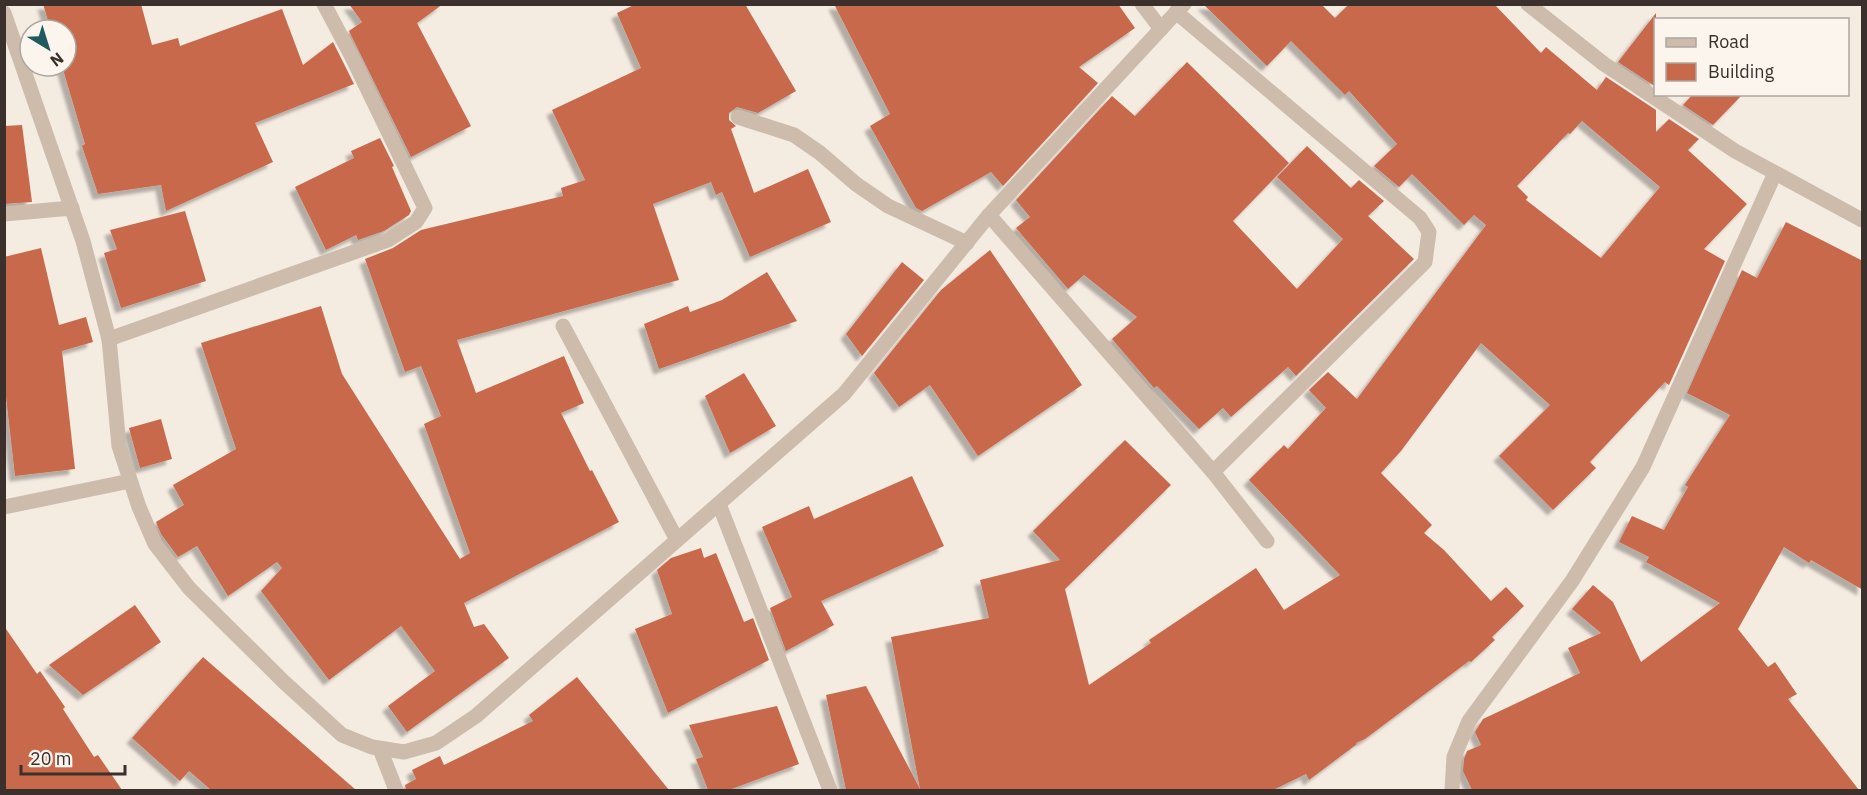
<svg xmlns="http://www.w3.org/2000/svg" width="1867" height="795" font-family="'IBM Plex Sans',sans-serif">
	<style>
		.building { fill: #c8694b; fill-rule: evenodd; filter: url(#shadow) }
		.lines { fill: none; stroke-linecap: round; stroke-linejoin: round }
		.service { stroke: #cdbbac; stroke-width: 15 }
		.minor { stroke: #cdbbac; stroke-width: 15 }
		.tertiary { stroke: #cdbbac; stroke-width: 15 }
	</style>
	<defs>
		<filter id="shadow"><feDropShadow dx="-5.5" dy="5.5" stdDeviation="1.5" flood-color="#0004"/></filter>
	</defs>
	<rect width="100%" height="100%" fill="#f4ebe1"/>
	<g class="building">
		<polygon points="43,4 141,4 152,45 178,38 180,46 282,9 303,65 333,42 354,84 255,123 273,162 166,211 161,185 98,194 82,146 85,144 62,66 66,66 66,30 51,30"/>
		<polygon points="349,4 443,4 417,23 471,126 411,157 349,31 362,22"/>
		<polygon points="636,4 745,4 796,91 758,113 737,107 729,113 729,120 736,126 731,129 754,193 808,169 831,222 750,257 722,192 716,195 711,182 653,204 679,280 457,340 476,393 564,356 584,403 561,413 590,471 592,470 619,522 464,603 474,627 484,624 509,658 407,732 388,706 435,671 401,626 329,680 261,591 282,568 277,562 228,596 197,546 178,557 161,534 156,522 184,505 173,485 236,449 201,343 321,306 342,374 460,559 470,553 424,424 441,416 421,366 405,372 365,259 393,248 421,230 563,196 561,188 585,180 552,110 641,68 617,13"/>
		<polygon points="834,4 1118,4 1135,28 1079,67 1098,83 1003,186 991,172 922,211 916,208 870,126 890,114"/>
		<path d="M1203,4H1321L1335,18L1349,4H1494L1541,53L1546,47L1597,90L1606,77L1656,110V132L1669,119L1699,139L1688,150L1747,204L1704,249L1725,261L1669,385L1665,382L1590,462L1596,468L1553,510L1499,456L1550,405L1481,343L1401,451L1381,473L1432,525L1424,533L1444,550L1491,601L1506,587L1524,606L1492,637L1495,640L1471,662L1469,661L1365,739L1356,743L1357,744L1309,780L1306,774L1273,790H846L826,695L866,686L920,789L891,637L989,618L980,580L1060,560L1033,531L1125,440L1171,485L1065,589L1089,685L1151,643L1149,640L1256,568L1284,610L1340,575L1249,480L1284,445L1288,449L1326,408L1309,390L1328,372L1357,399L1486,225L1474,215L1464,225L1412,174L1399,187L1374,166L1397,144L1349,91L1345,95L1291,41L1267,66ZM1582,121L1660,187L1601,258L1526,200L1528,197L1517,186L1568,133L1570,134Z"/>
		<polygon points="1656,13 1656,87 1618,62"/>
		<polygon points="1187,62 1289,163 1233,221 1297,289 1343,239 1277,177 1307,146 1351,188 1359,180 1384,201 1368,216 1414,259 1296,376 1288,367 1231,417 1223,408 1199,429 1157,386 1154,388 1112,339 1137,317 1084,275 1068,289 1016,228 1030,217 1016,200 1112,96 1135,116"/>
		<polygon points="1693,94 1743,94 1713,125 1683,105"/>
		<polygon points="22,125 32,202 4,204 4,126"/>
		<polygon points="380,138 394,166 392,167 411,211 409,215 384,231 358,240 356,235 326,250 295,187 354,158 351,151"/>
		<polygon points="185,211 206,281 121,308 104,253 117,249 110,230"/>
		<polygon points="1786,222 1863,261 1863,590 1811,560 1809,563 1784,547 1738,629 1768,667 1775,662 1797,694 1788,699 1859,790 1472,790 1463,771 1464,759 1467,751 1481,745 1475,732 1483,719 1580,673 1568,648 1601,633 1572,609 1593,585 1613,602 1641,662 1720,603 1646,562 1649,557 1619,542 1632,516 1664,530 1688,487 1685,485 1730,415 1687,393 1742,270 1757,278"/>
		<polygon points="41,248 59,325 86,317 93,342 62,351 75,469 15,476 4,379 4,257"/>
		<polygon points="990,250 1082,385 978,456 930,385 899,407 874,373 941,290"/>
		<polygon points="902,262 924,280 862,356 846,334"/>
		<polygon points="767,272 797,321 659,369 644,324 688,306 690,312 722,300"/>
		<polygon points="744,373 776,426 730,453 705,396"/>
		<polygon points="161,419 172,459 140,468 129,428"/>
		<polygon points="912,476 944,546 821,601 834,625 786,651 770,608 792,597 762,527 809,506 814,519"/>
		<polygon points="701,548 704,558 716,553 744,622 753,618 769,660 668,713 635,629 672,614 657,570 671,558"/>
		<polygon points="135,605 161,642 83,695 49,665"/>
		<polygon points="4,626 37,674 40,671 65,707 63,709 94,757 98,755 122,790 4,790"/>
		<polygon points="203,657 356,790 211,790 189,771 180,781 132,738"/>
		<polygon points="577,677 669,790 406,790 405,785 416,779 412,770 440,756 444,765 533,721 529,715"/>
		<polygon points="777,706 799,764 729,790 708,790 696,759 703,757 689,725"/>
	</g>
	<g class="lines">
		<g class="service">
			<polyline points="1176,12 1420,218 1429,232 1425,262 1213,472"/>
			<polyline points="738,117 794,135 820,153 856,184 888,206 967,243"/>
			<polyline points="989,215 1213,472 1267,541"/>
			<polyline points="563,326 677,540"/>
		</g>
		<g class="minor">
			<polyline points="1142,4 1161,29"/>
			<polyline points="4,13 83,241 109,339 119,446 139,507 155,544 189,588 284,682 342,735 372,747 404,752 436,743 476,716 844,394 989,215 1184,4"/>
			<polyline points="4,214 72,208"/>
			<polyline points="109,339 388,240 416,222 425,208 352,57 324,4"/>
			<polyline points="719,504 830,790"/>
			<polyline points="4,507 130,481"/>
			<polyline points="380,749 396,790"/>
		</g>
		<g class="tertiary">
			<polyline points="1528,4 1604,64 1735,151 1862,220"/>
			<polyline points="1452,790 1454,757 1469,721 1572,581 1643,467 1775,173"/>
		</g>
	</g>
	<rect width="1867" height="795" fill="none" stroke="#3b302b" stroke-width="12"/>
	<rect x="1654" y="18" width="195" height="78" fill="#fbf5ee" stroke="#aea6a0" stroke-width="1.5"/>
	<rect x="1666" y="38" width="30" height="9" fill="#cdbbac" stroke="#aea6a0" stroke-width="1.5"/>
	<text x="1708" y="48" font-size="18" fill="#3b302b">Road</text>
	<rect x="1666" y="63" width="30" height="18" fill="#c8694b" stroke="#aea6a0" stroke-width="1.5"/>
	<text x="1708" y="78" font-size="18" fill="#3b302b">Building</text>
	<g transform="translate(48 48) rotate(142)"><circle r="28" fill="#fbf5ee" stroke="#aea6a0" stroke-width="1.5"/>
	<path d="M0-4.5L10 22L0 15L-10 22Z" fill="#1f5a5e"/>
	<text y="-9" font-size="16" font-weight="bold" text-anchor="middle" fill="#3b302b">N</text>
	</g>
	<path d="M21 765v9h104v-9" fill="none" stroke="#3b302b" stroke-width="3"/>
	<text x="30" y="765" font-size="18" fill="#3b302b" stroke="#fbf5ee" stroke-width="4.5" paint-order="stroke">20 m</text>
</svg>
